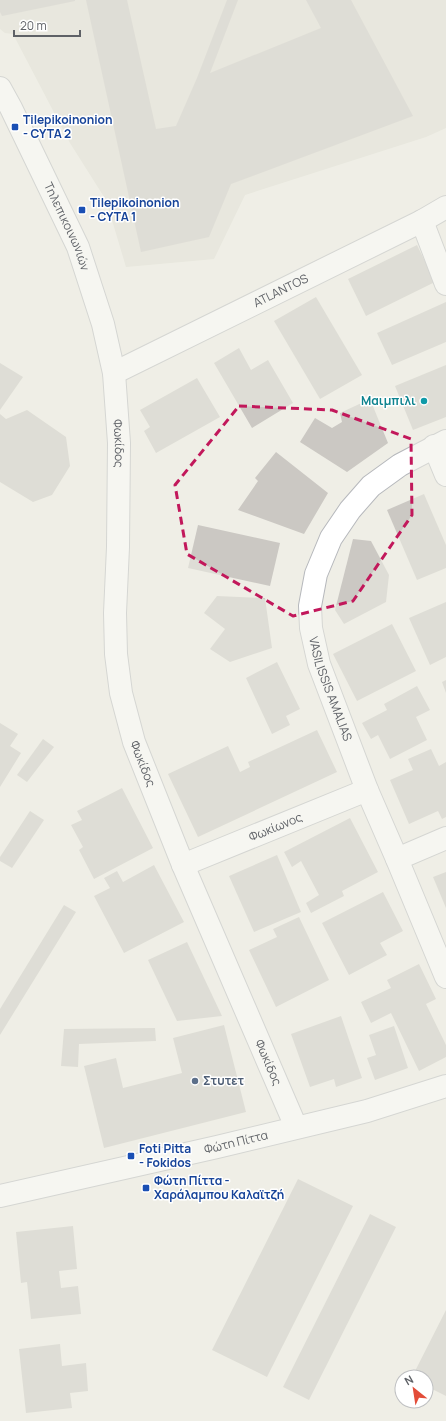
<svg xmlns="http://www.w3.org/2000/svg" width="446" height="1421" font-family="Manrope,sans-serif">
	<style>
		.education { fill: #dfddd4 }
		.building { fill: #cbc8c3 }
		.lines { fill: none; stroke-linecap: round; stroke-linejoin: round }
		.street-casing { stroke: #b6b8bc; stroke-width: 24 }
		.street { stroke: #fff; stroke-width: 22 }
		.marked { fill: none; stroke: #c2185b; stroke-width: 3; stroke-dasharray: 8 5; stroke-linejoin: round }
		.transit-dot { fill: #1a4fb4; stroke: #fff; stroke-width: 1.5 }
		.culture-dot { fill: #0f9aa8; stroke: #fff; stroke-width: 1.5 }
		.service-dot { fill: #5c6f8a; stroke: #fff; stroke-width: 1.5 }
		.labels { text-anchor: middle; stroke-width: 3; stroke-linejoin: round; paint-order: stroke }
		.transit-label { font-size: 12px; font-weight: bold; fill: #164399; stroke: #fff; text-anchor: start }
		.street-label { font-size: 12px; fill: #5e6166; stroke: #fff }
		.culture-label { font-size: 12px; font-weight: bold; fill: #0d838f; stroke: #fff; text-anchor: end }
		.service-label { font-size: 12px; font-weight: bold; fill: #4e5e75; stroke: #fff; text-anchor: start }
	</style>
	<rect width="100%" height="100%" fill="#efeee6"/>
	<polygon class="education" points="0,0 446,0 446,128 426,137 245,195 214,259 126,267 106,200 70,143 13,34 5,33 0,29"/>
	<g class="building">
		<polygon points="0,0 75,0 75,1 2,16 0,12"/>
		<polygon points="86,0 127,0 156,129 176,126 197,78 227,0 238,0 210,73 321,28 306,0 351,0 413,116 231,184 209,237 141,252"/>
		<polygon points="417,245 435,282 366,316 348,279"/>
		<polygon points="316,297 362,375 320,399 274,321"/>
		<polygon points="446,302 446,342 392,365 377,333"/>
		<polygon points="239,348 251,370 268,360 293,403 252,428 214,363"/>
		<polygon points="0,363 23,377 0,410"/>
		<polygon points="446,365 446,417 413,430 395,386"/>
		<polygon points="197,378 220,417 156,453 144,431 150,427 140,410"/>
		<polygon points="370,399 388,443 347,472 300,442 315,418 332,428 342,422 340,413"/>
		<polygon points="27,410 66,437 70,466 52,495 33,502 0,482 0,414 6,419"/>
		<polygon points="276,452 328,493 304,534 238,510 258,481 255,478"/>
		<polygon points="424,494 446,545 446,568 417,580 387,510"/>
		<polygon points="198,525 280,543 270,586 188,568"/>
		<polygon points="353,539 371,541 389,575 386,602 344,624 335,610"/>
		<polygon points="217,596 265,598 272,648 230,662 210,649 225,629 204,613"/>
		<polygon points="446,602 446,657 430,665 409,618"/>
		<polygon points="392,624 416,671 357,701 333,654"/>
		<polygon points="277,662 300,709 286,716 290,725 272,734 246,678"/>
		<polygon points="446,680 446,693 442,682"/>
		<polygon points="417,686 430,710 416,717 427,740 390,759 378,735 371,739 362,723 387,710 384,704"/>
		<polygon points="0,723 18,734 10,746 21,753 0,787"/>
		<polygon points="317,730 337,772 198,837 168,774 228,746 240,772 250,767 248,762"/>
		<polygon points="43,739 54,747 27,782 17,775"/>
		<polygon points="431,749 439,766 446,762 446,817 442,819 438,811 409,824 390,780 413,770 408,759"/>
		<polygon points="122,788 153,848 94,879 79,850 83,847 71,825 82,820 77,811"/>
		<polygon points="30,811 44,820 12,868 0,861 0,857"/>
		<polygon points="350,818 378,872 342,891 344,896 311,913 306,903 319,895 301,861 292,867 284,852"/>
		<polygon points="277,855 301,912 254,932 229,876"/>
		<polygon points="154,865 184,922 124,953 94,896 110,888 104,878 117,871 123,882"/>
		<polygon points="446,872 446,908 433,877"/>
		<polygon points="383,892 403,931 380,943 387,955 349,975 322,923"/>
		<polygon points="64,905 76,912 0,1035 0,1009"/>
		<polygon points="299,917 329,980 276,1007 249,950 277,937 273,929"/>
		<polygon points="187,942 222,1016 177,1021 148,960"/>
		<polygon points="419,964 436,999 426,1004 446,1045 446,1057 419,1071 391,1013 371,1023 361,1002 391,988 387,980"/>
		<polygon points="341,1016 362,1078 336,1087 334,1079 310,1087 291,1034"/>
		<polygon points="224,1025 246,1112 104,1148 84,1066 116,1058 123,1088 182,1073 173,1038"/>
		<polygon points="394,1026 408,1068 375,1080 367,1058 376,1055 369,1035"/>
		<polygon points="155,1028 156,1041 79,1044 78,1067 61,1066 64,1029"/>
		<polygon points="298,1179 353,1206 267,1377 212,1350"/>
		<polygon points="370,1214 396,1227 309,1400 283,1387"/>
		<polygon points="73,1226 77,1269 59,1271 61,1288 78,1286 81,1314 31,1319 27,1282 21,1283 16,1232"/>
		<polygon points="446,1310 446,1396 426,1386 426,1377 412,1377"/>
		<polygon points="60,1344 62,1366 86,1363 88,1391 70,1393 72,1408 26,1413 19,1349"/>
	</g>
	<g class="lines">
		<defs>
			<g id="street">
				<path id="s1" d="M0,88L11,108L78,247L103,324L114,373L119,443L118,547L115,613L116,654L121,693L134,742L183,865L296,1127"/>
				<polyline points="422,221 446,284"/>
				<path id="s2" d="M114,373L422,221L446,207"/>
				<path id="s3" d="M446,441L400,465L371,486L350,510L331,538L316,574L310,606L311,628L319,664L367,790L397,859L446,977"/>
				<polyline points="434,446 446,475"/>
				<polyline points="397,859 446,838"/>
				<path id="s4" d="M183,865L367,790"/>
				<path id="s5" d="M0,1196L217,1147L367,1111L446,1086"/>
			</g>
		</defs>
		<use href="#street" class="street-casing"/>
		<use href="#street" class="street"/>
	</g>
	<path d="M0 0H446V1421H0ZM239,406L332,410L411,439L412,515L353,601L293,616L187,554L175,485Z" fill="#efeee6" fill-opacity=".55" fill-rule="evenodd"/>
	<path class="marked" d="M239,406L332,410L411,439L412,515L353,601L293,616L187,554L175,485Z"/>
	<g class="transit-dot">
		<rect x="11" y="123" width="8" height="8" rx="2"/>
		<rect x="78" y="206" width="8" height="8" rx="2"/>
		<rect x="127" y="1152" width="8" height="8" rx="2"/>
		<rect x="142" y="1184" width="8" height="8" rx="2"/>
	</g>
	<circle class="culture-dot" cx="424" cy="401" r="4"/>
	<circle class="service-dot" cx="195" cy="1081" r="4"/>
	<g class="labels">
		<g class="transit-label">
			<text x="23" y="124">Tilepikoinonion<tspan x="23" dy="14">- CYTA 2</tspan></text>
			<text x="90" y="207">Tilepikoinonion<tspan x="90" dy="14">- CYTA 1</tspan></text>
			<text x="139" y="1153">Foti Pitta<tspan x="139" dy="14">- Fokidos</tspan></text>
			<text x="154" y="1185">Φώτη Πίττα -<tspan x="154" dy="14">Χαράλαμπου Καλαϊτζή</tspan></text>
		</g>
		<g class="street-label">
			<text dy="4" stroke="none"><textPath href="#s1" startOffset="154">Τηλεπικοινωνιών</textPath></text>
			<text dy="4" stroke="none"><textPath href="#s2" startOffset="186">ATLANTOS</textPath></text>
			<text dy="4" stroke="none"><textPath href="#s1" startOffset="379">Φωκίδος</textPath></text>
			<text dy="4" stroke="none"><textPath href="#s3" startOffset="311">VASILISSIS AMALIAS</textPath></text>
			<text dy="4" stroke="none"><textPath href="#s1" startOffset="703">Φωκίδος</textPath></text>
			<text dy="4" stroke="none"><textPath href="#s4" startOffset="100">Φωκίωνος</textPath></text>
			<text dy="4" stroke="none"><textPath href="#s1" startOffset="1027">Φωκίδος</textPath></text>
			<text dy="4" stroke="none"><textPath href="#s5" startOffset="242">Φώτη Πίττα</textPath></text>
		</g>
		<g class="culture-label">
			<text x="416" y="405">Μαιμπιλι</text>
		</g>
		<g class="service-label">
			<text x="203" y="1085">Στυτετ</text>
		</g>
	</g>
	<g transform="translate(414 1389) rotate(330)"><circle r="19" fill="#ffffff" stroke="#bfc0c2"/>
	<path d="M0-3L7 15L0 10L-7 15Z" fill="#e34d39"/>
	<text y="-6" font-size="11" font-weight="bold" text-anchor="middle" fill="#5e6166">N</text>
	</g>
	<path d="M14 30v6h66v-6" fill="none" stroke="#5e6166" stroke-width="2"/>
	<text x="20" y="30" font-size="12" fill="#5e6166" stroke="#ffffff" stroke-width="3" paint-order="stroke">20 m</text>
</svg>
